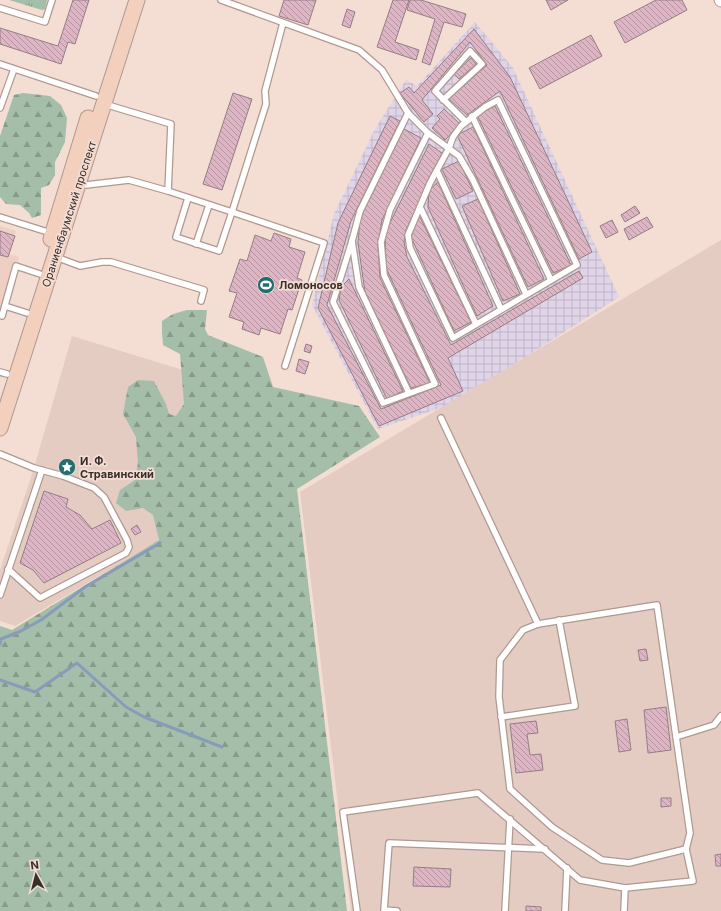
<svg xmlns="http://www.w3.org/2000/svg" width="721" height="911" font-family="Inter,sans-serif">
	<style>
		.built { fill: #efcfc3 }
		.industrial { fill: url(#industrial-grid) }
		.education { fill: #e4ccc3 }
		.grass { fill: url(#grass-tufts) }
		.forest { fill: url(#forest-firs) }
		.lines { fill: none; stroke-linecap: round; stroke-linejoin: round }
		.stream { stroke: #879cbb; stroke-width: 3 }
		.building { fill: url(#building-back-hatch); stroke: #947e86 }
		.lane-casing { stroke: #af9990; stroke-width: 8 }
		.street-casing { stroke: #af9990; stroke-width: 13 }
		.secondary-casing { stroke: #af9990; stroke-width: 17 }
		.lane { stroke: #fff; stroke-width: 5.5 }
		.street { stroke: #fff; stroke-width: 11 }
		.secondary { stroke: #f3cfbd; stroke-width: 15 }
		.labels { text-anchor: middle; stroke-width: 3.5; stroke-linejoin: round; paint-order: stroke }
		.street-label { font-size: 11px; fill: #382f2c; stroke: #f4ddd3 }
		.poi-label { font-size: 11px; font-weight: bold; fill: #382f2c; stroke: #f4ddd3; text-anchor: start }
	</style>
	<defs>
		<pattern id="industrial-grid" width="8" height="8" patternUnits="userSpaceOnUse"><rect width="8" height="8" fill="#dfd4e8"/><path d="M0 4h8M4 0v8" fill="none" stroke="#c0b6c7"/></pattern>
		<pattern id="grass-tufts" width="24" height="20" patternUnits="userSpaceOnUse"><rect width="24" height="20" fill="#a4bea9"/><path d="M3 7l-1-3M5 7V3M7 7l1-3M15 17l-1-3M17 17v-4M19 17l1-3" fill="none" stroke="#879b8a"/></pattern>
		<pattern id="forest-firs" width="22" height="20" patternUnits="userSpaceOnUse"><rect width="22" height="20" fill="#a4bea9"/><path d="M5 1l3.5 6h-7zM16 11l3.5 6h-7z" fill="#879b8a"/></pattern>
		<pattern id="building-back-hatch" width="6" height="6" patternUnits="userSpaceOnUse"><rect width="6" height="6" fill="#deb5c5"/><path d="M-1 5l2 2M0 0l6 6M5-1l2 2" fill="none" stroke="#b594a0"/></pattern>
	</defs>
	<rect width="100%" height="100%" fill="#f4ddd3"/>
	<polygon class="built" points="0,226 16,231 9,254 19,257 0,319"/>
	<polygon class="industrial" points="475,22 513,68 619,297 452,404 378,429 312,305 334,214 375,129 406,80 417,86"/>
	<g class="education">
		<polygon points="721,240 721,911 351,911 300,492"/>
		<polygon points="72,336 196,374 158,541 15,626 0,621 0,570 34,468"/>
	</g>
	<polygon class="grass" points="9,0 47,0 45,9 42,10"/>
	<g class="forest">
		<polygon points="23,93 50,96 61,105 67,118 65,142 55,162 55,175 49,185 41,188 41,215 32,218 29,213 20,205 6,204 0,197 0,136 14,95"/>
		<polygon points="187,310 207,310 205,329 208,335 263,357 273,387 359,406 380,437 297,489 347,911 0,911 0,626 12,630 159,540 153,515 143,508 126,511 116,503 120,490 135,480 138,463 136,437 123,414 128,387 138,380 154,381 166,404 169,414 176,416 184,404 180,354 163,345 162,333 162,321 173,314"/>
	</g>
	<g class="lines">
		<g class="stream">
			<polyline points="0,644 1,639 21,631 41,620 85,587 160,543"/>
			<polyline points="0,680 35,692 77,663 126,707 144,717 222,747"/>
		</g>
	</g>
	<g class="building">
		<polygon points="73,0 89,0 75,44 68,42 61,64 0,44 0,28 58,46"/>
		<polygon points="284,0 316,0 308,25 279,16"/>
		<polygon points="393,0 409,0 395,42 419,50 416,60 377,47"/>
		<polygon points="410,0 421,0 466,14 462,27 444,22 430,65 422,62 435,19 407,10"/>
		<polygon points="546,0 568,0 551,10"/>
		<polygon points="656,0 682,0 687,10 625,43 614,22"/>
		<polygon points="347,9 355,12 350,28 342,25"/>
		<polygon points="474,29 510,77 592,252 579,259 500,91 467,115 449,99 487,65 470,42 422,100 433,114 424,122 400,93 409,87 414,93"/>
		<polygon points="591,35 602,56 540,89 529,68"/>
		<polygon points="471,58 476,64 459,79 454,74"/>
		<polygon points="233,93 252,99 222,190 203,184"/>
		<polygon points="495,106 571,265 553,273 477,115"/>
		<polygon points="444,109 460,124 445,140 432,128 440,119 437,116"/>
		<polygon points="390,116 400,121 351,221 327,305 381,409 441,385 386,268 385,233 429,144 442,153 406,230 404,242 407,257 451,345 579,271 583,278 448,358 463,391 379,426 318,308 338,223"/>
		<polygon points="473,127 544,279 528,287 457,135"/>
		<polygon points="404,129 421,138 382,220 378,246 380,278 430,383 411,388 365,292 358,243 360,218"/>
		<polygon points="459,161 473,191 456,199 442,169"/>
		<polygon points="438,182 493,306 477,316 428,207 429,190"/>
		<polygon points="478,199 520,294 503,301 462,206"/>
		<polygon points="635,206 640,213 625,222 621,215"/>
		<polygon points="419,215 471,322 454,331 411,237"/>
		<polygon points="647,217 653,227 629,240 624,229"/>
		<polygon points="612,220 618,232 606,238 600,226"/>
		<polygon points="0,231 15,236 8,257 0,255"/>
		<polygon points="274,233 291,239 289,247 305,252 297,278 302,280 292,310 288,309 280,334 261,328 259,335 242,329 244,322 229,317 237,293 229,291 240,259 247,261 255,235 271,241"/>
		<polygon points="349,279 403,391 387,399 339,300 341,287"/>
		<polygon points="306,344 312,346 310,353 304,351"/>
		<polygon points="299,359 309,362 305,374 296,371"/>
		<polygon points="44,491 68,499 66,507 80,515 92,529 110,520 121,543 44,583 33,570 20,563"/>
		<polygon points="137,525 141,532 135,535 131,529"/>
		<polygon points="646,649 648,660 640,661 638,650"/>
		<polygon points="666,707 671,750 648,753 644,710"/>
		<polygon points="627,719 631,750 619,752 615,721"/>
		<polygon points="536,721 538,733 527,734 530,755 541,754 543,770 516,773 510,724"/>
		<polygon points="661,798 671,798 671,806 661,807"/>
		<polygon points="721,854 721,866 716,866 715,855"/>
		<polygon points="414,867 451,869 450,887 413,886"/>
		<polygon points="526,906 541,907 541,911 526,911"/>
	</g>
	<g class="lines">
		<defs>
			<g id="lane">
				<polyline points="221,0 359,50 382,70 408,113 428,133 459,156 473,180 526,294"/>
				<polyline points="0,8 45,22 52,0"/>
				<polyline points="0,64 96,96"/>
				<polyline points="443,100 482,64 470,51 435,91 466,122"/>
				<polygon points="498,100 577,265 453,338 410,248 408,235 430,183 449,148 453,137 461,126 485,107"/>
				<polyline points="107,101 111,106 171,124 168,191 232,212 266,104 265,91 283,23"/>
				<polyline points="0,108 14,69"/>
				<polyline points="408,113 360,211 352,241 359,287 409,393"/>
				<polyline points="472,116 551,280"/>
				<polyline points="437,171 501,309"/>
				<polyline points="78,184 86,185 129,180 168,191"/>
				<polyline points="188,198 176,237 219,251 232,212 324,243 285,366"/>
				<polyline points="420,207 476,324"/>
				<polyline points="0,217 51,233"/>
				<polyline points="352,241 333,302 383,403 435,384 384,275 381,242 390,210 428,133"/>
				<polyline points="196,244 209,205"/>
				<polyline points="56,257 80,266 102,262 111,262 204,290 201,301"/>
				<polyline points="5,306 27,313"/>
				<polyline points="0,315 2,316 16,266 40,274"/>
				<polyline points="0,372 7,374"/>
				<polyline points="441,418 538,624"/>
				<polyline points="0,454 34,468 63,476 94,488 104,497 127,540 129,547 126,553 40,598 8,569"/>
				<polyline points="0,595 42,470"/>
				<polygon points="657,605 690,833 686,849 629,863 602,860 552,827 510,789 499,697 500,660 523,630 538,624"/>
				<polyline points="501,717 575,706 559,620"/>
				<polyline points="676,737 714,725 721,716"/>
				<polyline points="357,911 343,812 478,793 580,880 625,888 693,881 686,849"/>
				<polyline points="397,911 384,910 389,843 545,849"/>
				<polyline points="505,911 510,819"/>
				<polyline points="565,911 567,868"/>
				<polyline points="624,911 625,888"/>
			</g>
			<polyline id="street" points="720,0 721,1"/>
			<g id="secondary">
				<polyline points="51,239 88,118"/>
				<polyline points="0,428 137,0"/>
			</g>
		</defs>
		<use href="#lane" class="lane-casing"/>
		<use href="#street" class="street-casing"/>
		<use href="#secondary" class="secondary-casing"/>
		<use href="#lane" class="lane"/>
		<use href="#street" class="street"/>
		<use href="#secondary" class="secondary"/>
	</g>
	<defs>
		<symbol id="stadium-disc" viewBox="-11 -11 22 22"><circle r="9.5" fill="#216d70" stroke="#f4ddd3"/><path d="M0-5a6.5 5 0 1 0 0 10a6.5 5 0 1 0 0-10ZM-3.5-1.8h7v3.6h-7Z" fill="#fff"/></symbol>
		<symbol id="sight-disc" viewBox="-11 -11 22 22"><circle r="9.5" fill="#216d70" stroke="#f4ddd3"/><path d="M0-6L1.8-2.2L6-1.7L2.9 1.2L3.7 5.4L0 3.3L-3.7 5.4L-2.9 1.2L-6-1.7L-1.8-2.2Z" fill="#fff"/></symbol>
	</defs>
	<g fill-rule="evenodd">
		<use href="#stadium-disc" x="256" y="275" width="20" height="20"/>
		<use href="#sight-disc" x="57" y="457" width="20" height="20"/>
	</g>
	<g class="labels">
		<g class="street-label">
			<text transform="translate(69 214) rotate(-72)" y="4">Ораниенбаумский проспект</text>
		</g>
		<g class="poi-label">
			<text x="279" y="289">Ломоносов</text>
			<text x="80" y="465">И. Ф.<tspan x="80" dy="13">Стравинский</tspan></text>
		</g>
	</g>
	<g transform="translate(36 875) rotate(353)" stroke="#f4ddd3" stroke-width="3" paint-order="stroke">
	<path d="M0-3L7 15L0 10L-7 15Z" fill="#382f2c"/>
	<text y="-6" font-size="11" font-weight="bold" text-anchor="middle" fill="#382f2c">N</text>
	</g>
</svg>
